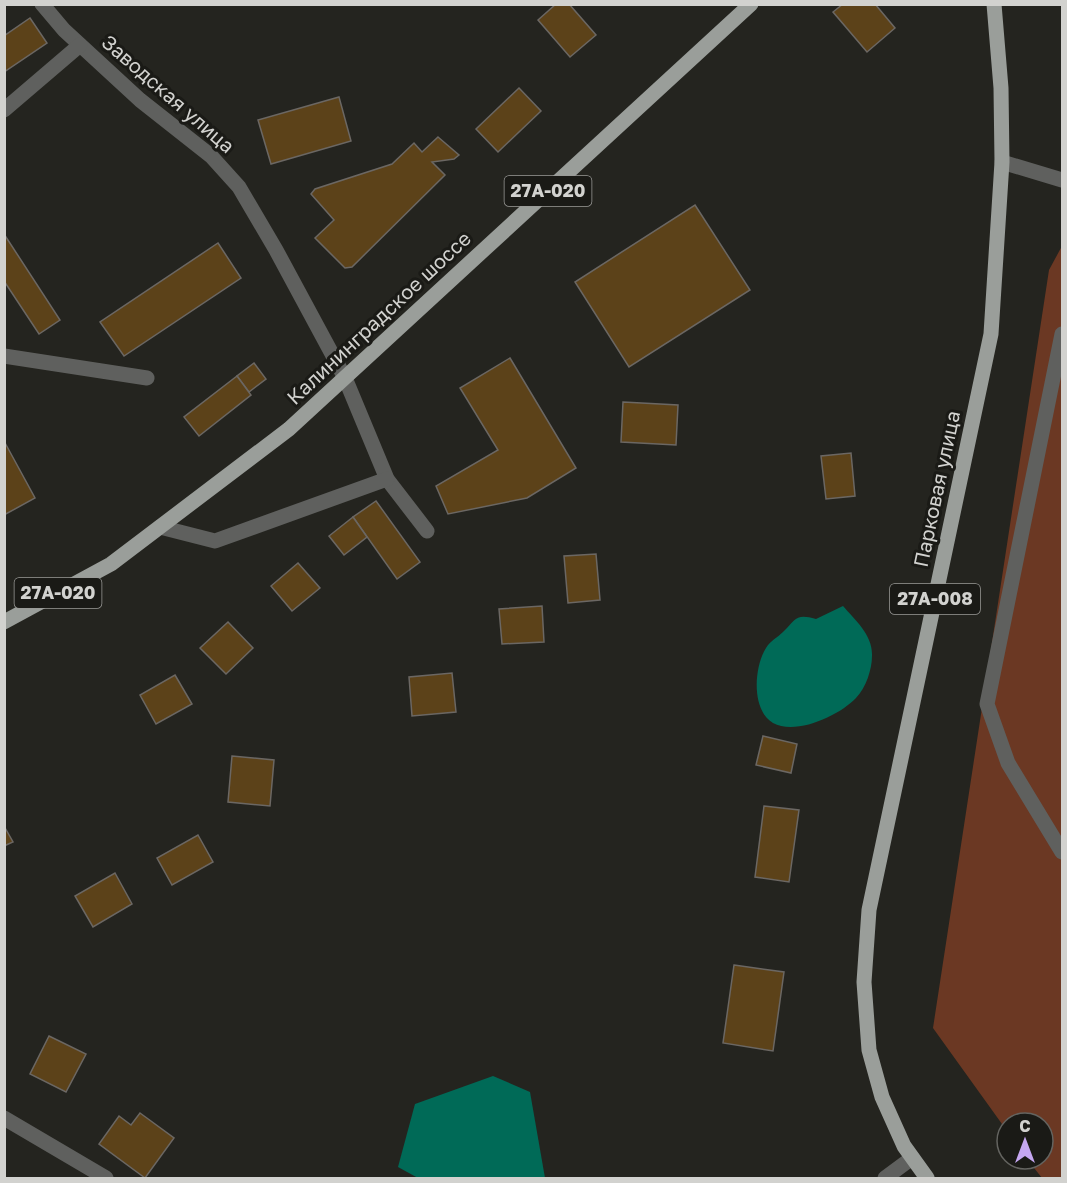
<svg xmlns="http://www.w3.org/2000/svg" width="1067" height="1183" font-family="'Golos Text',sans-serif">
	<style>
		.green { fill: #6b3823 }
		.water { fill: #006a57 }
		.building { fill: #5c4219; stroke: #6b6763; stroke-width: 1.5 }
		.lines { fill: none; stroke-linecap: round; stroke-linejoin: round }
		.minor { stroke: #5f605e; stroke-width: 15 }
		.major { stroke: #9a9e9a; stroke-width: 15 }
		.labels { text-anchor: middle; stroke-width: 6; stroke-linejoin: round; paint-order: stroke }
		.shield { fill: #1a1a16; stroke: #9b9b98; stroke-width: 1.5 }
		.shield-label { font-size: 18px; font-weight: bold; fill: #d2d2cf }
		.street-label { font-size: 20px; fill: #d2d2cf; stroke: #1a1a16 }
	</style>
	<rect width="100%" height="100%" fill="#24241f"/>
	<polygon class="green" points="1062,246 1062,1178 1042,1178 1027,1159 1043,1159 1043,1123 1007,1123 1007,1131 933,1028 1049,270"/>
	<g class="water">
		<path d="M843,606C855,620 873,635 872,656C872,669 866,688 856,698C840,715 796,736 773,723C751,710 754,667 766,648C770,641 778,637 783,632C796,619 796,613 816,619Z"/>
		<polygon points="493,1076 530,1092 545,1178 418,1178 398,1167 415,1104"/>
	</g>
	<g class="building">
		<polygon points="556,4 569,4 596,35 570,57 538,20"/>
		<polygon points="843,4 875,4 895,28 867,52 833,12"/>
		<polygon points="30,18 47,43 4,72 4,36"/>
		<polygon points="519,88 541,111 498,152 476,129"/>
		<polygon points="339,97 351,141 271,164 258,120"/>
		<polygon points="438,137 459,155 454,159 432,162 445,175 352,267 345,268 315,238 334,220 311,194 315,189 392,164 414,143 422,152"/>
		<polygon points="695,205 750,290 629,367 575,282"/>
		<polygon points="4,234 60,320 39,334 4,281"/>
		<polygon points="218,243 241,278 124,356 100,322"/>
		<polygon points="510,358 576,468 527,498 448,514 436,486 498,450 460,388"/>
		<polygon points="254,363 266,379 249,392 237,376"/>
		<polygon points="237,376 251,395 199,436 184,417"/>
		<polygon points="623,402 678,405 676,445 621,442"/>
		<polygon points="4,441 35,498 4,515"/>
		<polygon points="851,453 855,496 826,499 821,456"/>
		<polygon points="376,501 420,562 397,579 353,517"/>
		<polygon points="353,517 367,537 344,555 329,536"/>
		<polygon points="596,554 600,600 568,603 564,556"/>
		<polygon points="298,563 320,588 292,611 271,586"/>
		<polygon points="542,606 544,642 502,644 499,609"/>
		<polygon points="228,622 253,648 226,674 200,648"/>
		<polygon points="452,673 456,712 412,716 409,677"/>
		<polygon points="175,675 192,704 156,724 140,695"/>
		<polygon points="763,736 797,744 791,773 756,765"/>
		<polygon points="232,756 274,760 270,806 228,802"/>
		<polygon points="764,806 799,810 789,882 755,877"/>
		<polygon points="4,826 13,842 4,846"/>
		<polygon points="198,835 213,862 172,885 157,858"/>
		<polygon points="115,873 132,904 93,927 75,896"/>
		<polygon points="734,965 784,972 773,1051 723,1043"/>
		<polygon points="49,1036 86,1054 66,1092 30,1074"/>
		<polygon points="140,1113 174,1138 145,1178 99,1144 119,1116 131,1125"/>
	</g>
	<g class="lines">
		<g class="minor">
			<polyline points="42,4 64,30 140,100 211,156 239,187 276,250 345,378 387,479 427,531"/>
			<polyline points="4,110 80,45"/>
			<polyline points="1002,162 1062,180"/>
			<polyline points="1062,334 987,704 1008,763 1062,852"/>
			<polyline points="4,356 147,378"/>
			<polyline points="160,527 215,541 387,479"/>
			<polyline points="4,1118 106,1178"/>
			<polyline points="885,1178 912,1158"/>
		</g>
		<g class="major">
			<polyline points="4,622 111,564 289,429 751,4"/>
			<polyline points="927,1178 904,1146 882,1097 869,1050 864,982 869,910 991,334 1002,162 1001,88 994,4"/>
		</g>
	</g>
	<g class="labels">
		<g class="shield">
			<rect x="504.5" y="176" width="87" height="30" rx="4.5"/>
			<rect x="14.5" y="578" width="87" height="30" rx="4.5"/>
			<rect x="890" y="584" width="90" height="30" rx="4.5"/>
		</g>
		<g class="shield-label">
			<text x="548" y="197">27А-020</text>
			<text x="58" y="599">27А-020</text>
			<text x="935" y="605">27А-008</text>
		</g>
		<g class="street-label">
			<text transform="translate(168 94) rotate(41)" y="7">Заводская улица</text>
			<text transform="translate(379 318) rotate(-43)" y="7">Калининградское шоссе</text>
			<text transform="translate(937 489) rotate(-78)" y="7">Парковая улица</text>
		</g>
	</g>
	<rect width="1067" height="1183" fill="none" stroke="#d2d2cf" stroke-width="12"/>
	<g transform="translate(1025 1141)"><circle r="28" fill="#1a1a16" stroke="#646460" stroke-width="1.5"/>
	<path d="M0-4.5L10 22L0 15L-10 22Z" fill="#c5a7f1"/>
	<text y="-9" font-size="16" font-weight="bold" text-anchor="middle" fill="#d2d2cf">С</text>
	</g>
</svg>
